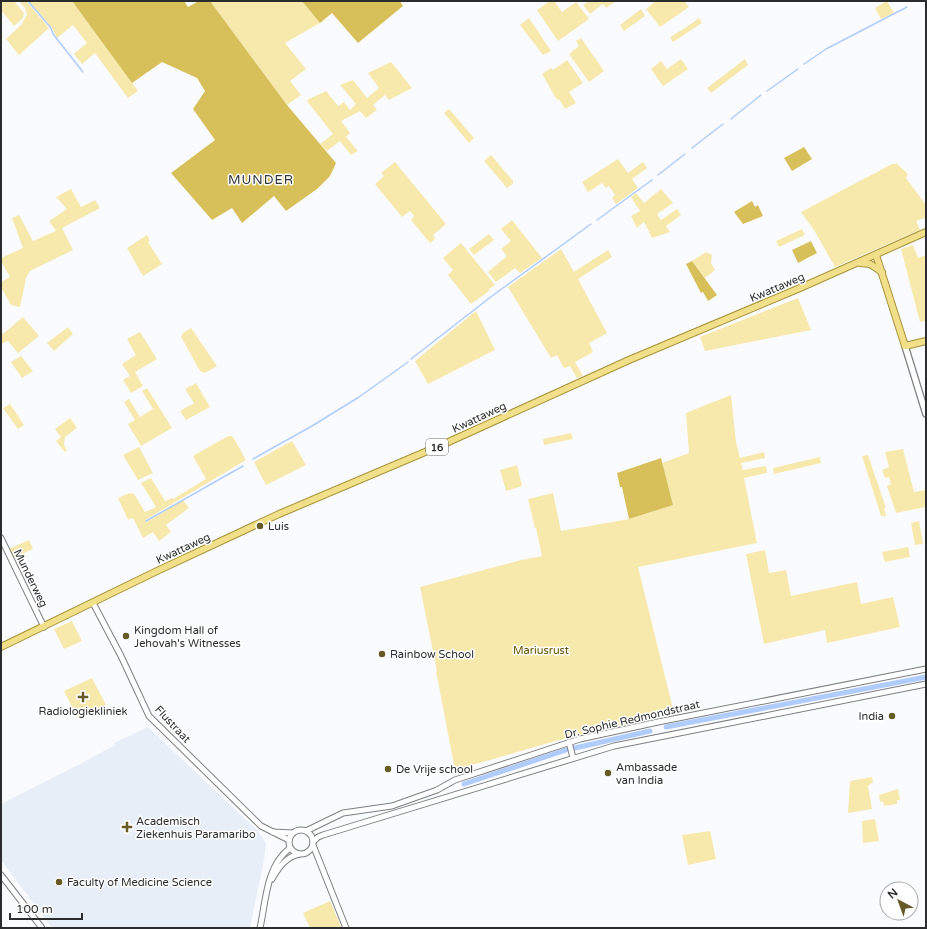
<svg xmlns="http://www.w3.org/2000/svg" width="927" height="929" font-family="'Varela Round',sans-serif">
	<style>
		.built { fill: #e8eef7 }
		.green { fill: #f7e9ab }
		.forest { fill: #d7c059 }
		.lines { fill: none; stroke-linecap: round; stroke-linejoin: round }
		.stream { stroke: #b0ccfd; stroke-width: 1.5 }
		.canal { stroke: #b0ccfd; stroke-width: 5 }
		.tertiary-casing { stroke: #7d7f81; stroke-width: 7 }
		.secondary-casing { stroke: #7d7f81; stroke-width: 8 }
		.primary-casing { stroke: #a59237; stroke-width: 8 }
		.tertiary { stroke: #fff; stroke-width: 5 }
		.secondary { stroke: #fff; stroke-width: 5.5 }
		.primary { stroke: #f1df8a; stroke-width: 6 }
		.poi-dot { fill: #665a27; stroke: #fff; stroke-width: 1.5 }
		.labels { text-anchor: middle; stroke-width: 3; stroke-linejoin: round; paint-order: stroke }
		.shield { fill: #fff; stroke: #6b6b6c; stroke-width: 1 }
		.shield-label { font-size: 10px; font-weight: bold; fill: #2b2c2d }
		.street-label { font-size: 11px; fill: #2b2c2d; stroke: #fff }
		.poi-label { font-size: 11px; fill: #2b2c2d; stroke: #fff; text-anchor: start }
		.park-label { font-size: 11px; fill: #635400; stroke: #fff }
		.quarter-label { font-size: 13px; letter-spacing: 1px; fill: #353638; stroke: #fff }
	</style>
	<rect width="100%" height="100%" fill="#fafbfe"/>
	<polygon class="built" points="148,727 259,832 266,843 264,860 250,928 52,928 1,860 1,804 82,763 115,745 114,743"/>
	<g class="green">
		<polygon points="1,1 14,1 24,13 23,18 14,26 1,10"/>
		<polygon points="19,1 26,1 49,28 19,55 6,39 21,25 27,15 25,8"/>
		<polygon points="29,1 72,1 138,91 128,98 95,53 82,64 74,54 87,43 73,25 57,38 52,28"/>
		<polygon points="210,1 302,1 320,23 285,43 306,69 290,81 301,95 287,105"/>
		<polygon points="550,1 554,1 562,12 576,2 589,19 558,41 537,10"/>
		<polygon points="589,1 616,1 606,8 603,4 590,14 583,5"/>
		<polygon points="656,1 684,1 689,7 660,27 646,9"/>
		<polygon points="887,1 894,13 881,19 875,8"/>
		<polygon points="641,9 645,16 624,31 620,25"/>
		<polygon points="529,18 551,51 543,55 520,25"/>
		<polygon points="699,18 702,23 673,42 670,37 685,28"/>
		<polygon points="581,38 604,71 589,82 569,54 579,46 576,41"/>
		<polygon points="681,59 688,69 663,86 651,69 661,61 667,69"/>
		<polygon points="745,59 748,65 711,93 707,88"/>
		<polygon points="567,60 583,83 569,92 576,103 565,109 559,99 557,100 542,74 551,68 553,70"/>
		<polygon points="391,62 412,88 389,100 385,95 373,105 377,110 366,118 360,111 341,121 350,133 346,137 358,151 351,155 340,141 327,151 320,144 333,134 307,101 307,100 326,91 338,106 344,102 350,110 356,104 340,85 353,80 367,98 379,88 368,73"/>
		<polygon points="449,109 474,138 469,143 444,113"/>
		<polygon points="491,155 513,181 513,184 507,188 484,161"/>
		<polygon points="618,159 628,173 643,162 647,168 632,179 638,188 616,204 612,198 615,195 609,186 606,188 602,183 588,192 582,182"/>
		<polygon points="395,162 446,224 433,235 435,239 430,243 411,220 414,216 410,211 402,217 375,184 384,176 381,173"/>
		<polygon points="892,164 897,164 908,174 906,178 926,205 926,222 924,218 916,221 920,230 835,267 814,230 801,212"/>
		<polygon points="71,189 81,207 95,200 100,208 62,228 73,250 30,271 26,278 20,307 11,305 1,287 1,282 10,277 1,261 1,258 23,248 12,218 19,215 33,241 56,231 49,221 67,209 56,197"/>
		<polygon points="661,189 673,203 657,214 661,220 677,209 681,215 666,226 670,232 652,238 644,222 637,228 631,216 640,211 631,197 636,193 644,203"/>
		<polygon points="512,220 542,258 520,273 515,268 496,282 488,272 507,256 501,249 511,241 501,229"/>
		<polygon points="802,229 805,235 779,247 776,241"/>
		<polygon points="489,234 494,240 474,255 469,249"/>
		<polygon points="147,235 150,241 148,242 162,264 143,276 127,248"/>
		<polygon points="461,243 495,285 489,289 489,291 471,304 448,275 453,270 443,258"/>
		<polygon points="913,245 918,258 926,255 926,321 920,322 901,249"/>
		<polygon points="561,249 574,272 608,250 612,257 578,279 607,333 589,343 593,352 575,362 583,376 577,378 570,366 564,368 557,355 551,358 508,287"/>
		<polygon points="706,252 712,255 711,263 715,270 705,278 692,261"/>
		<polygon points="798,298 811,330 705,351 700,337"/>
		<polygon points="476,311 495,350 428,384 415,361"/>
		<polygon points="23,317 39,336 18,353 8,341 1,344 1,332 3,334"/>
		<polygon points="68,327 73,334 54,351 47,343"/>
		<polygon points="191,328 217,366 205,373 200,371 181,337 183,333"/>
		<polygon points="140,332 157,359 135,372 143,386 131,393 123,380 130,376 122,364 136,355 127,339"/>
		<polygon points="21,356 33,371 22,378 11,362"/>
		<polygon points="196,383 210,407 186,420 180,411 194,403 185,389"/>
		<polygon points="147,388 172,428 141,446 128,424 135,420 124,402 129,399 140,417 153,409 142,391"/>
		<polygon points="731,395 736,442 740,458 764,452 765,458 741,463 743,470 766,466 767,473 744,478 757,543 638,567 674,713 559,740 455,770 436,671 437,671 420,587 521,560 542,556 536,528 535,528 528,499 553,493 561,531 629,519 673,505 662,463 689,453 686,413"/>
		<polygon points="10,404 24,425 18,429 3,408"/>
		<polygon points="70,418 77,428 65,437 64,445 67,451 65,452 56,441 61,437 55,429"/>
		<polygon points="571,433 573,439 544,445 543,439"/>
		<polygon points="228,436 231,436 233,437 246,460 145,520 147,522 183,500 189,508 166,525 171,532 159,541 153,532 143,538 133,518 128,520 118,498 129,493 134,494 145,512 156,507 141,483 151,478 165,501 172,498 173,499 206,479 193,456"/>
		<polygon points="292,441 306,465 266,485 254,462"/>
		<polygon points="139,447 153,473 138,480 123,455"/>
		<polygon points="903,449 914,492 926,490 926,507 896,513 887,486 891,484 889,477 885,478 882,470 889,467 885,452"/>
		<polygon points="868,455 886,508 884,508 886,516 881,516 862,456"/>
		<polygon points="820,457 821,463 774,474 773,468"/>
		<polygon points="517,465 522,486 506,491 500,470"/>
		<polygon points="919,521 923,544 915,545 911,523"/>
		<polygon points="29,540 33,549 13,558 9,549"/>
		<polygon points="908,547 910,557 885,562 882,552"/>
		<polygon points="765,550 769,573 786,570 791,596 857,582 861,604 893,597 900,627 827,643 825,630 764,644 746,554"/>
		<polygon points="72,621 82,641 64,649 54,629"/>
		<polygon points="92,678 106,705 94,711 93,710 86,713 87,715 78,719 64,691"/>
		<polygon points="872,777 873,782 868,786 872,809 848,813 850,781"/>
		<polygon points="898,789 900,800 897,800 897,804 884,806 883,801 880,802 879,795"/>
		<polygon points="875,819 879,841 863,843 862,821"/>
		<polygon points="710,831 716,859 688,865 682,835"/>
		<polygon points="330,901 341,927 337,928 310,928 303,913"/>
	</g>
	<g class="forest">
		<polygon points="72,1 184,1 188,7 199,1 210,1 287,105 336,163 330,176 317,189 286,211 274,196 242,223 232,208 212,220 171,173 215,140 193,109 205,91 197,78 162,62 132,83"/>
		<polygon points="302,1 400,1 403,6 358,43 332,13 320,23"/>
		<polygon points="804,147 812,159 792,171 784,158"/>
		<polygon points="752,201 755,207 758,205 763,216 743,224 734,212"/>
		<polygon points="811,241 817,253 798,263 792,250"/>
		<polygon points="692,261 717,295 708,301 703,292 701,293 686,264"/>
		<polygon points="661,458 673,505 629,519 622,487 620,487 617,473"/>
	</g>
	<g class="lines">
		<g class="stream">
			<polyline points="28,1 51,28 53,34 83,72"/>
			<polyline points="804,64 826,49 907,7"/>
			<polyline points="767,91 798,69"/>
			<polyline points="731,119 761,95"/>
			<polyline points="692,148 723,124"/>
			<polyline points="658,175 685,154"/>
			<polyline points="597,220 652,180"/>
			<polyline points="411,359 492,296 591,224"/>
			<polyline points="253,459 312,426 359,397 408,362"/>
			<polyline points="146,521 243,466"/>
		</g>
		<g class="canal">
			<polyline points="666,727 926,677"/>
			<polyline points="575,748 650,731"/>
			<polyline points="464,784 566,750"/>
		</g>
		<defs>
			<g id="tertiary">
				<polyline points="1,538 44,627"/>
				<polyline points="93,603 121,656 149,716 261,826 289,840"/>
				<polyline points="569,742 573,758"/>
				<circle cx="301" cy="842" r="12"/>
				<polyline points="306,831 343,813 392,806 437,790 455,780 580,739 658,722 926,669"/>
				<polyline points="273,832 293,833"/>
				<polyline points="313,842 318,837 323,835 614,746 926,684"/>
				<polyline points="313,845 346,928"/>
				<polyline points="1,875 42,928"/>
				<path d="M272,879C279,867 286,857 299,854"/>
				<path d="M260,928C266,901 266,866 290,848"/>
			</g>
			<polyline id="secondary" points="905,346 926,414"/>
			<g id="primary">
				<polyline points="876,255 905,346 926,341"/>
				<polyline points="860,263 870,264 882,272"/>
				<polyline points="1,647 157,571 279,514 444,444 629,360 800,288 926,232"/>
			</g>
		</defs>
		<use href="#tertiary" class="tertiary-casing"/>
		<use href="#secondary" class="secondary-casing"/>
		<use href="#primary" class="primary-casing"/>
		<use href="#tertiary" class="tertiary"/>
		<use href="#secondary" class="secondary"/>
		<use href="#primary" class="primary"/>
	</g>
	<g class="poi-dot">
		<circle cx="260" cy="526" r="4"/>
		<circle cx="126" cy="636" r="4"/>
		<circle cx="382" cy="654" r="4"/>
		<path d="M81 691h4v4h4v4h-4v4h-4v-4h-4v-4h4z"/>
		<circle cx="892" cy="716" r="4"/>
		<circle cx="388" cy="769" r="4"/>
		<circle cx="608" cy="773" r="4"/>
		<path d="M125 821h4v4h4v4h-4v4h-4v-4h-4v-4h4z"/>
		<circle cx="59" cy="882" r="4"/>
	</g>
	<g class="labels">
		<rect class="shield" x="426" y="439" width="22" height="16" rx="3"/>
		<g class="shield-label">
			<text x="437" y="451">16</text>
		</g>
		<g class="street-label">
			<text transform="translate(777 287) rotate(-23)" y="4">Kwattaweg</text>
			<text transform="translate(479 417) rotate(-25)" y="4">Kwattaweg</text>
			<text transform="translate(183 548) rotate(-25)" y="4">Kwattaweg</text>
			<text transform="translate(31 578) rotate(64)" y="4">Munderweg</text>
			<text transform="translate(632 719) rotate(-13)" y="4">Dr. Sophie Redmondstraat</text>
			<text transform="translate(173 724) rotate(47)" y="4">Flustraat</text>
		</g>
		<g class="poi-label">
			<text x="268" y="530">Luis</text>
			<text x="134" y="634">Kingdom Hall of<tspan x="134" dy="13">Jehovah's Witnesses</tspan></text>
			<text x="390" y="658">Rainbow School</text>
			<text x="83" y="715" text-anchor="middle">Radiologiekliniek</text>
			<text x="884" y="720" text-anchor="end">India</text>
			<text x="616" y="771">Ambassade<tspan x="616" dy="13">van India</tspan></text>
			<text x="396" y="773">De Vrije school</text>
			<text x="136" y="825">Academisch<tspan x="136" dy="13">Ziekenhuis Paramaribo</tspan></text>
			<text x="67" y="886">Faculty of Medicine Science</text>
		</g>
		<g class="park-label">
			<text x="541" y="654">Mariusrust</text>
		</g>
		<g class="quarter-label">
			<text x="261" y="184">MUNDER</text>
		</g>
	</g>
	<rect width="927" height="929" fill="none" stroke="#2b2c2d" stroke-width="4"/>
	<g transform="translate(899 901) rotate(319)"><circle r="19" fill="#ffffff" stroke="#aaabab"/>
	<path d="M0-3L7 15L0 10L-7 15Z" fill="#665a27"/>
	<text y="-6" font-size="11" font-weight="bold" text-anchor="middle" fill="#2b2c2d">N</text>
	</g>
	<path d="M10 913v6h72v-6" fill="none" stroke="#2b2c2d" stroke-width="2"/>
	<text x="16" y="913" font-size="12" fill="#2b2c2d" stroke="#ffffff" stroke-width="3" paint-order="stroke">100 m</text>
</svg>
